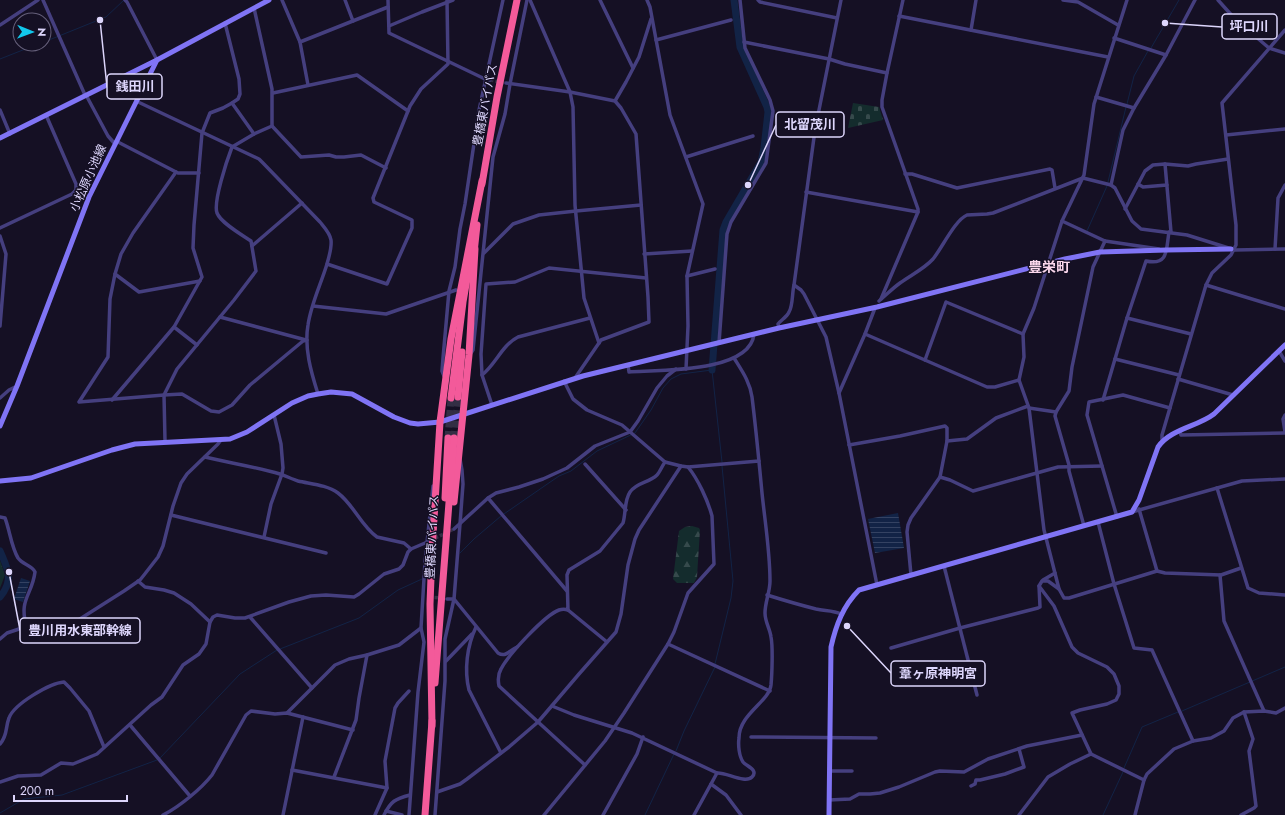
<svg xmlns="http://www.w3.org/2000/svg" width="1285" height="815" font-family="Jost,'Noto Sans JP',sans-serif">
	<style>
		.forest { fill: url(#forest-firs) }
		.cemetery { fill: url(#cemetery-stones) }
		.water { fill: url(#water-rules) }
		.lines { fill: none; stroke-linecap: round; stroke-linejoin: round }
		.stream { stroke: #122346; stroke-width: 1 }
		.river { stroke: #122346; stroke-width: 7 }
		.street-tunnel { stroke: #332e44; stroke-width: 3.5; stroke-dasharray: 3.5 2; stroke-linecap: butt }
		.highway-tunnel { stroke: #332e44; stroke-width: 7; stroke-dasharray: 7 3.5; stroke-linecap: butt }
		.street { stroke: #453f7f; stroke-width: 3.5 }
		.secondary { stroke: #8074f5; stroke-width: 5 }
		.highway { stroke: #f35a9a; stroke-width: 7 }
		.labels { text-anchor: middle; stroke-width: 3; stroke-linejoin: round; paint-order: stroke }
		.street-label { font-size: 12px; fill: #ddd6fc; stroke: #151024 }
		.quarter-label { font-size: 14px; font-weight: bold; fill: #fcd8ed; stroke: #151024 }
		.leader { fill: none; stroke: #ddd6fc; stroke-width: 1.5 }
		.callout-dot { fill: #ddd6fc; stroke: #151024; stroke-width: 1.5 }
		.callout { fill: #151024; stroke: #ddd6fc; stroke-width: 1.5 }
		.callout-label { font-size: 13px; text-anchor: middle; font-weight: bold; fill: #ddd6fc }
	</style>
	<defs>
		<pattern id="forest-firs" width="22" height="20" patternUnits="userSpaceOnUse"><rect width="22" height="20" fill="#142c2d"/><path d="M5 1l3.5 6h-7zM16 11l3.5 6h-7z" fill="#364a4c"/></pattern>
		<pattern id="cemetery-stones" width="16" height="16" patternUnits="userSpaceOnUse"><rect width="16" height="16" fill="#142c2d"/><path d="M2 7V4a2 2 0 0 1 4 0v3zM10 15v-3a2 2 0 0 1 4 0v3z" fill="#364a4c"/></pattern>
		<pattern id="water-rules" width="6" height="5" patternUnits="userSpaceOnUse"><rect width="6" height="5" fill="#122346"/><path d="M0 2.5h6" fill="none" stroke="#344262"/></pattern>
	</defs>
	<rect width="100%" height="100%" fill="#151024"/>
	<g class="forest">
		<polygon points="692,526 699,528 700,530 697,577 694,583 677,583 673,579 679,531 685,527"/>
		<polygon points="0,560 5,575 0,588"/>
	</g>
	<polygon class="cemetery" points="853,103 879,107 883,120 848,128"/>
	<g class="water">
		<polygon points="898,513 904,548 875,553 868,519"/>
		<polygon points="21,578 30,581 23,602 14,599"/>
	</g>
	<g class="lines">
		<g class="stream">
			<polyline points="44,42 106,17 124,0"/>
			<polyline points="1151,48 1179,0"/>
			<polyline points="0,59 38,44"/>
			<polyline points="1127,104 1134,76 1148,51"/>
			<polyline points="1108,182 1126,107"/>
			<polyline points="1087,231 1107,186"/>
			<polyline points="460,553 474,539 501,516 543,487 559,476 571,471 597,451 635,433 651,410 663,388 671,379 681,374 712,370 722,462"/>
			<polyline points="280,649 359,618 398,590 422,579"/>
			<polyline points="715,664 731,598 733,581 722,466"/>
			<polyline points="1182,711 1285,667"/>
			<polyline points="676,751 684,731 715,667"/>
			<polyline points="160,758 240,674 277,650"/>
			<polyline points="1124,768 1142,727 1178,712"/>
			<polyline points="0,813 24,799 62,795 157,760"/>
			<polyline points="645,815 674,754"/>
			<polyline points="1103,815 1123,772"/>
		</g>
		<g class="river">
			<polyline points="712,370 723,230 726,222 761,162 764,148 768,112 767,107 740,47 734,0"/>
			<path d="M0,551C8,569 14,580 0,597"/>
		</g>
		<g class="street-tunnel">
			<polyline points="490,80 506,83"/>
			<polyline points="425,543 454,529"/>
			<polyline points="429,597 443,598"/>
		</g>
		<g class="highway-tunnel">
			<polyline points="448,438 451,398"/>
			<polyline points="454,438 458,397"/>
		</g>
		<g class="street">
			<polyline points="43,0 85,95"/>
			<polyline points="125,0 127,2 157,60"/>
			<polyline points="282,0 300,42 308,85"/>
			<polyline points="345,0 353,21"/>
			<polyline points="388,0 389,33 485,79 490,80"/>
			<polyline points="530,0 570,92 573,107 575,205 584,298 599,343"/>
			<polyline points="600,0 633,68"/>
			<polyline points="647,0 650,7 670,115 703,204 687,276 688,326 686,369"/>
			<polyline points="758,0 760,2 837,18"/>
			<polyline points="1063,0 1078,2 1118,25"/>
			<polyline points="1127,0 1094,104 1084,175 1062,221 1034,308 1023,334 1024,357 1019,380 1029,408 1044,530 1059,589 1064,598 1069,598 1157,571 1165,573 1221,575 1241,568"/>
			<polyline points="1218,0 1235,19 1269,48 1285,53"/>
			<polyline points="254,8 272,89 272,126 301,157 329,155 336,157 344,157 361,155 386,168"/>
			<polyline points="899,16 1108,57"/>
			<polyline points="0,25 38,0"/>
			<polyline points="389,26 422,12 453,0"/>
			<polyline points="971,30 976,0"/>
			<polyline points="1114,38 1166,55"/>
			<polyline points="656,40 731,20"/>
			<polyline points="300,42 388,7"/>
			<polyline points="744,42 829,59 845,64 887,73"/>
			<polyline points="506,83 570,92 615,101 621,108 636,134 648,297 649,322 601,340 575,378"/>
			<polyline points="273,93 357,75 408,111"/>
			<polyline points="86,95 108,136 115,144"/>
			<polyline points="1096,97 1134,108"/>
			<path d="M136,101L259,159L263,163L320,222C324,227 330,233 331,240C332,248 329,256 327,264C321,284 311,304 308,325C304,348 311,372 318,394"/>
			<polyline points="615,101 626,82 639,57 651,19"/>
			<polyline points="232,103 254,134"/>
			<polyline points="0,110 10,134"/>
			<polyline points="1226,135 1285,129"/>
			<polyline points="116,141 178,173 199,173"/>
			<polyline points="686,157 753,136"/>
			<polyline points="1165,164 1171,232"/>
			<polyline points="176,172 133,233 121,254 115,274 110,299 108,357 79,402 164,395 182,394 211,411 219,412 232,405 250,385 303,341 307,340"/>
			<polyline points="905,174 912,174 957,188 1050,169 1052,170 1055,188"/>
			<polyline points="1138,184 1143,187 1167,185"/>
			<polyline points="1111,185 1123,130 1134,108 1166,55 1195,0"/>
			<polyline points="806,192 918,212"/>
			<polyline points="1125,209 1145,171 1153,165 1165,164 1188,166 1196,164 1228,159"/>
			<polyline points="1062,221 1105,241 1159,249"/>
			<polyline points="0,228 72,194 76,190 76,184 46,115"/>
			<polyline points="0,236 6,254 0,326"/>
			<polyline points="252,246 302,203"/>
			<polyline points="1275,249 1278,198 1285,185"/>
			<polyline points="484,253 513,224 539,215 576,211 641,205"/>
			<polyline points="644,254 692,251"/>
			<polyline points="327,264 387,284 412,228 412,220 374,202 373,198 410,106 421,89 448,64 447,0"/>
			<polyline points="115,274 139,292 200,281"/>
			<polyline points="687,276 715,269"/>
			<polyline points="794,285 801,290 804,294 826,337 839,393"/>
			<polyline points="1206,285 1285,309"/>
			<polyline points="881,299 918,212 918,209 882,107 882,100 887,73 903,0"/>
			<path d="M879,301C886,295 893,288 900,283C911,275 924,269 933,259C942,248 955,220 967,215L987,214L993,213L1083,178L1111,185L1115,188L1132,221L1141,229L1187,235L1235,250L1285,249"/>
			<polyline points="313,306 386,314 456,290"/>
			<polyline points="875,308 865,334 839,393 877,585"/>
			<polyline points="220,317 306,340"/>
			<polyline points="1127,318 1191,334"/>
			<polyline points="174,327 197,345"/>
			<path d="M779,328L778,324C781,320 787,317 789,312C793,306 792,293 794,285L815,130L841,0"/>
			<polyline points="865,334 987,387 995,387 1019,380"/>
			<polyline points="719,343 727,234 731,222 766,163 773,111 770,100 745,48 740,0"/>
			<polyline points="1279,351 1285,361"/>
			<polyline points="471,353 473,350 493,157 505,114 510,84 527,0"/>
			<polyline points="1115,359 1179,375"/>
			<polyline points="925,360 946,302 1023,334"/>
			<path d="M628,365L629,372C659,370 750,373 754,334"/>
			<polyline points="482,375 481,354 486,284 515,282 549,268 646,278"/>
			<polyline points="444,376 442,371 443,358 449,291 455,267 460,229 465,204 479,110 503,0"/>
			<polyline points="1178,379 1233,395"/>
			<polyline points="564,381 573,399 587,410 622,425 665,462 681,466 688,467 759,461"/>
			<polyline points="0,398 9,390 17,386"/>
			<polyline points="112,400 174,327 202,277 193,248 194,225 202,133 210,113 223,108 232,103 238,99 240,94 239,79 225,23"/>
			<path d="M1103,400L1127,318L1146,261C1169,266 1166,249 1169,232"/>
			<path d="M492,405L482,375C496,364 502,345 518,337L590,318"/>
			<polyline points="1029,408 1056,412"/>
			<polyline points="1285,415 1283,419 1285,432"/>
			<polyline points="1180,431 1181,435 1285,433"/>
			<path d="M165,441L164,395L177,369L234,300L256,271L251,241C242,235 221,223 217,213C213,202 227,160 232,147L254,134L272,126"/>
			<polyline points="947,441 967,439 996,418 1028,406"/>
			<polyline points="1162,441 1162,435 1206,285 1212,273 1231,255 1236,245 1236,225 1222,103 1285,30"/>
			<polyline points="849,445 900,436 945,426 947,428 947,441 940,477 911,518 908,525 907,532 911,575"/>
			<path d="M205,457C230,463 256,467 280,474C286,476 292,479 298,481C311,484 327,485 338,493C354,505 361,526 377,537L404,543L411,549"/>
			<polyline points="585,464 626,510"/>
			<polyline points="940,477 950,480 973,491 1058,467 1102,466"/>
			<polyline points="1217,488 1248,588 1259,593 1285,595"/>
			<polyline points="488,498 567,591"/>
			<polyline points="1139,509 1157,571"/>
			<polyline points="1132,512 1242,481 1285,479"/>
			<polyline points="171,515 326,553"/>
			<path d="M0,517L5,518C10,531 11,546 18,558C23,565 32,565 35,572C32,596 18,599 27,628"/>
			<polyline points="1117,517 1087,415 1089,402 1123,395 1170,408"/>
			<polyline points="1098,522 1114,584 1134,648 1152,650 1193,741"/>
			<polyline points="1084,526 1069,471 1069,465 1055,416 1056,412 1069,391 1072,367 1093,267 1105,241"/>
			<polyline points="454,529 488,498 496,493 519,487 543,479 567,468 595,446 630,432 638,421 657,388 667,376 676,369"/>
			<polyline points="264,537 271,504 282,474 283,468 281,444 274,415"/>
			<polyline points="944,566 977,695"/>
			<polyline points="1220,575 1224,621 1264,711"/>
			<polyline points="1043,580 1055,573"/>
			<polyline points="138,581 145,587 164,590 174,593 191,604 210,622"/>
			<polyline points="1039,586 1054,606 1072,647 1078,653 1107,667 1114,674 1119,686 1119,694 1116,700 1107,704 1080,710 1072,713 1091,754"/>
			<path d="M767,595C783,600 800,605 816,609C825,611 833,610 841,614"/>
			<path d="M447,599H454L498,653C506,658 510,650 517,647"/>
			<polyline points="568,610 607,642"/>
			<polyline points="250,617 312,688"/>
			<path d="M476,627C467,646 464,670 469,690L501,753"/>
			<polyline points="0,639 7,633 19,629 43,627 63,628 72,624 124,591 140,580 144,575 158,557 163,546 173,506 181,483 187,474 218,444 221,440"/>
			<polyline points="668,644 770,691"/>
			<polyline points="891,648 960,628 1038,608 1040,607 1039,586 1042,581 1048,581 1059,589"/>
			<polyline points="446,661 472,634"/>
			<path d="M552,706L574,715L632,733L717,773C726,772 745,784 752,777C759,770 746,766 743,762C739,756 738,745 739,738C739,714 769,702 771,685C772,674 773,647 771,637C770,629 765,622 765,613C765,602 770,592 770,581C770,552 765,522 762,493C759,461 756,429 752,397C750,382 742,371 734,358"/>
			<polyline points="287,713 335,665 349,659 367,655 399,645 421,628"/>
			<polyline points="130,725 190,796"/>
			<polyline points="751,737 876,738"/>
			<path d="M0,744C8,735 5,728 9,718C14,704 50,683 64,682L70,688L89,711L104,747"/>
			<path d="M585,765L499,686C498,681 498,674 501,669C508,655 545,615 559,610C562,609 565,609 568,610L567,575L569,570L600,551L623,523C626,513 624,501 630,492C637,482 649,483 657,475C660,472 662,466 665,462"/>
			<polyline points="292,770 387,788"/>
			<polyline points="830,771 852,771"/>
			<polyline points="334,777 356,720 359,698 367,655"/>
			<polyline points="0,782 18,776 41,775 61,763 73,764 97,754 151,705 162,697 183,665 199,654 206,644 210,622 213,617 217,615 235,618 245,618 289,602 311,596 326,595 354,597 359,594 384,574 399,569 403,565 408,552 411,549 425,543"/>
			<polyline points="711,784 726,795 741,815"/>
			<polyline points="971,786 975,784 976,780 980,780 1005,774 1024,767 1019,749"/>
			<polyline points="437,792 460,784 467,779 509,747 538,722 579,674 616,632 621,614 628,565 635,539 639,530 681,466"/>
			<polyline points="829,800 850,799 859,794 870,794 880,793 899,787 935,772 940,771 964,772 988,759 1027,746 1082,735"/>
			<polyline points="386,811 402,815"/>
			<path d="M163,815C179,807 201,789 212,775L246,715L251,711L275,714L287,713L353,730"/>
			<polyline points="283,815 303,717"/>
			<polyline points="375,815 387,788 385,761 395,708 398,703 409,691"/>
			<path d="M384,815C391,801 395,799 410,795"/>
			<polyline points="409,815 418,692 424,642 421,628 425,562 433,486"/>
			<polyline points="435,815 445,681 445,639 454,599 460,524 463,484 462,470 460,459"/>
			<path d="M544,815L605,741L624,713L668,644L674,632L688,593L714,564L712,516C708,501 698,479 688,467"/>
			<polyline points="603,815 637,754 643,737"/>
			<polyline points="694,815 717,773"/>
			<polyline points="1019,815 1048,777 1070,764 1091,754 1144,780"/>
			<polyline points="1135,815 1144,780 1147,774 1174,749 1193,741 1211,738 1224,731 1233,718 1244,712 1264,711 1276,713 1285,708"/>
			<polyline points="1241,815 1254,808 1256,806 1249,751 1253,739 1244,712"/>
		</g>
		<g class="secondary">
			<polyline points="0,138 157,60"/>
			<polyline points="0,426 17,386 89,197 157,60 269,0"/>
			<polyline points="0,481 31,478 112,450 135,444 230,439 247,432 292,403 308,396 318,394 331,392 352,394 394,417 410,423 418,424 440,422 583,376 779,328 877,307 1065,259 1100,252 1166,250 1231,249"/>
			<path d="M829,815L831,647C836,625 843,606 859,590L1132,512L1139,500L1158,447C1170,429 1197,427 1214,414L1285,345"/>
		</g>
		<g class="highway">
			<polyline points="482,184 497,97 517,0"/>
			<polyline points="474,253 477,225"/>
			<polyline points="458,397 462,352"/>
			<polyline points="451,398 463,302 471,256"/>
			<polyline points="445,498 448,438"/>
			<polyline points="454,502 469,355 475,249"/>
			<polyline points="435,683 454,438"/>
			<polyline points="432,726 430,604 432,551 440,422 451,339 482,181"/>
			<polyline points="425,815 432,721"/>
		</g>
	</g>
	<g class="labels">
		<g class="street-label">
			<text transform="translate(485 105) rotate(-79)" y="4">豊橋東バイパス</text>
			<text transform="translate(88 178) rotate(-66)" y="4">小松原小池線</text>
			<text transform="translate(432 537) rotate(-87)" y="4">豊橋東バイパス</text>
		</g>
		<g class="quarter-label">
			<text x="1049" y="272">豊栄町</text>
		</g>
	</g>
	<path class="leader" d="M1165 23L1222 27M100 20L107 87M748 185L776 125M9 572L20 630M847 626L891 673"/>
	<g class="callout-dot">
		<circle cx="1165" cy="23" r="4"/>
		<circle cx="100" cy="20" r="4"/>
		<circle cx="748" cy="185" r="4"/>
		<circle cx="9" cy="572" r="4"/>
		<circle cx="847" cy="626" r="4"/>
	</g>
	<g class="callout">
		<rect x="1222" y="14" width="55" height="25" rx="4"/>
		<rect x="107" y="74" width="55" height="25" rx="4"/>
		<rect x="776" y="112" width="68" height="25" rx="4"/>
		<rect x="20" y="618" width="120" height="25" rx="4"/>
		<rect x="891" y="661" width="94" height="25" rx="4"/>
	</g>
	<g class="callout-label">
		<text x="1249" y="31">坪口川</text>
		<text x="135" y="91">銭田川</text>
		<text x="810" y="129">北留茂川</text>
		<text x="80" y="635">豊川用水東部幹線</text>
		<text x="938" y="678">葦ヶ原神明宮</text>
	</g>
	<g transform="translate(32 32) rotate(91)"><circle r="19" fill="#151024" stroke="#655f7a"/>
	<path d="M0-3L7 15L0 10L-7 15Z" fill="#12c8ec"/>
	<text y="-6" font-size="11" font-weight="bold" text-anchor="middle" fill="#ddd6fc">N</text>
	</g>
	<path d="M14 795v6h113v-6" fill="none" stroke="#ddd6fc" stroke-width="2"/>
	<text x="20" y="795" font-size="12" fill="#ddd6fc" stroke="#151024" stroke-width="3" paint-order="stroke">200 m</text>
</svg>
